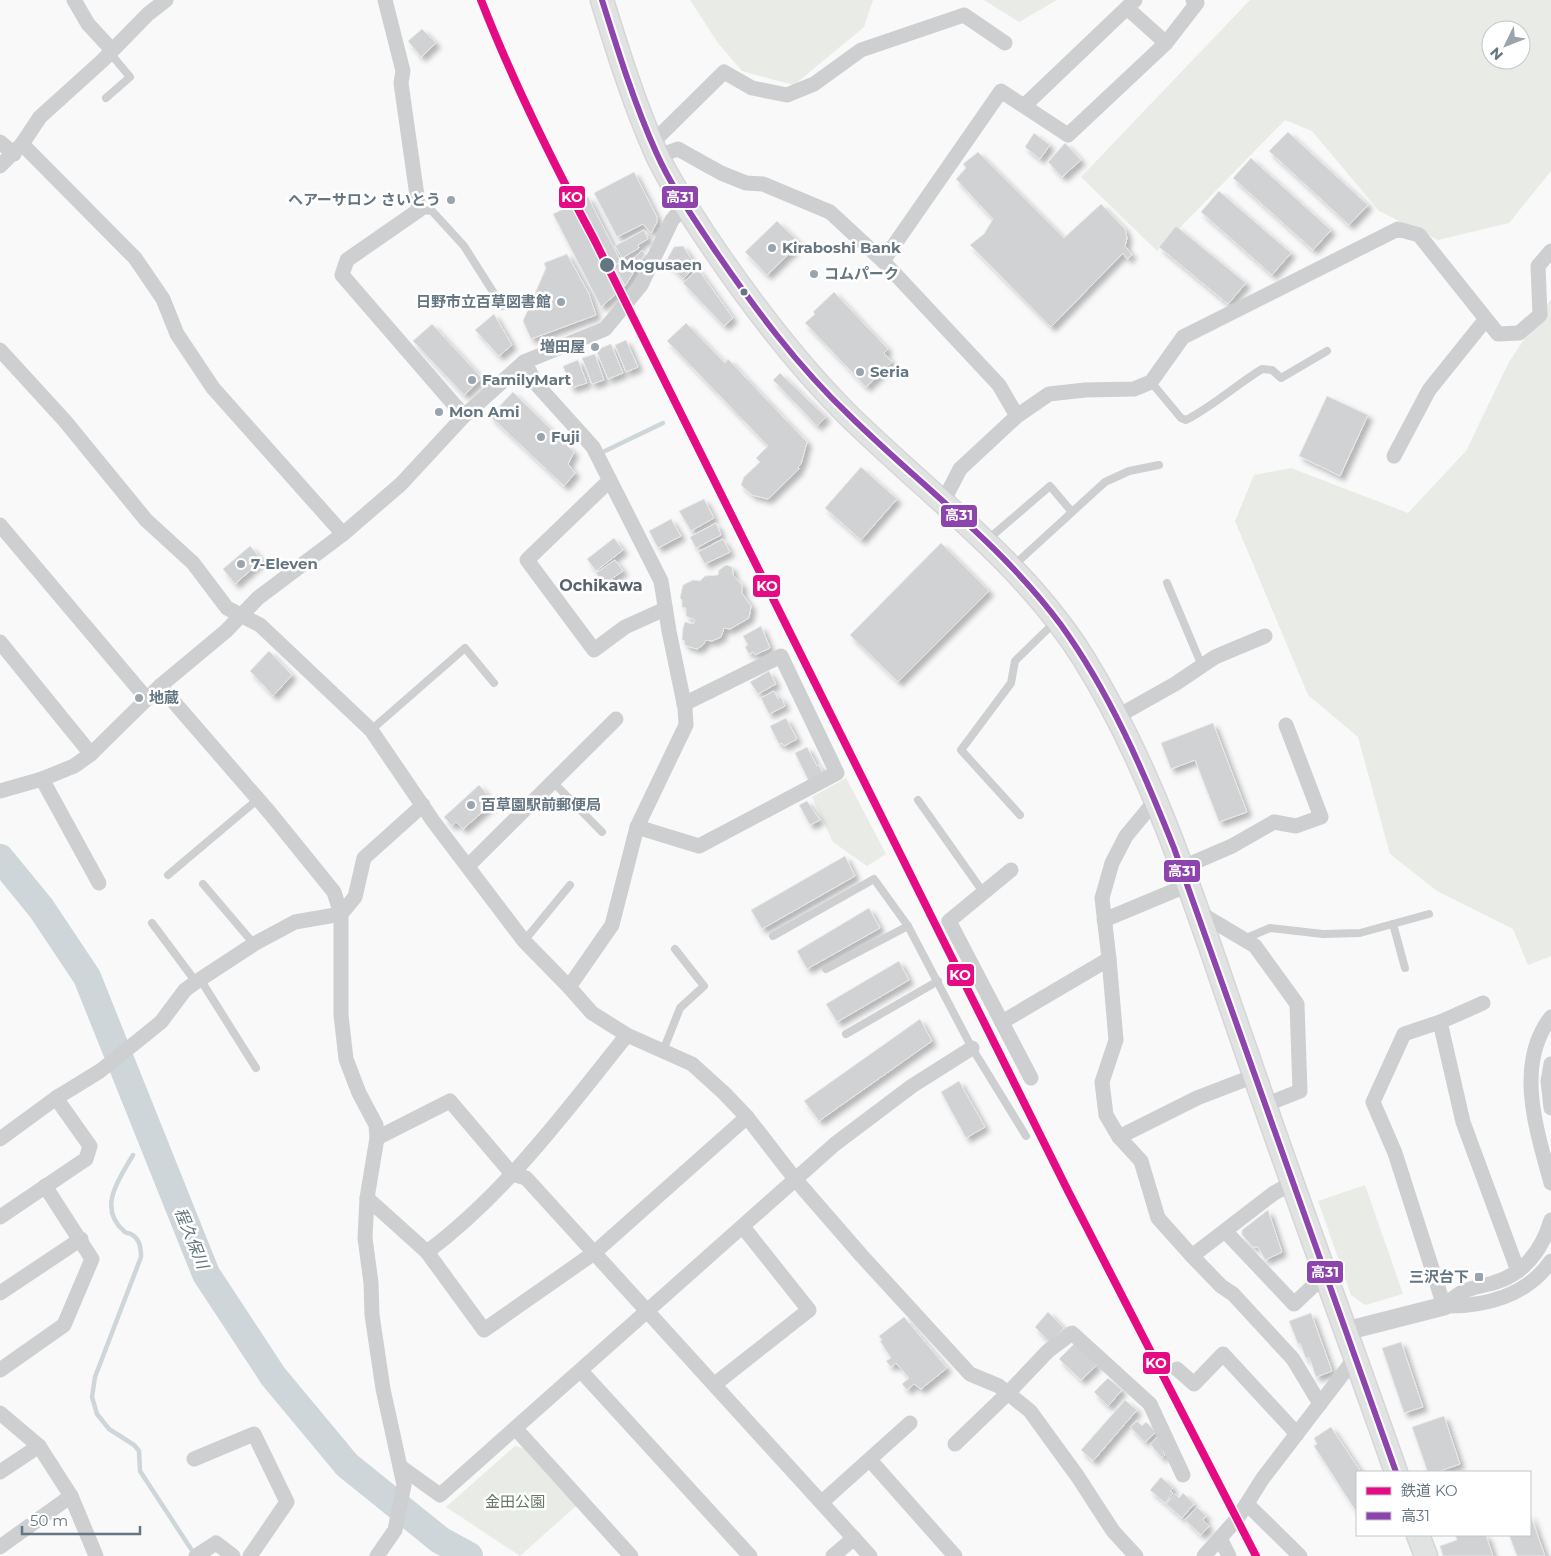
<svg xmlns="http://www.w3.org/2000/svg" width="1551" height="1556" font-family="Montserrat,'Noto Sans JP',sans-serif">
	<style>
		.green { fill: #e8ebe6; fill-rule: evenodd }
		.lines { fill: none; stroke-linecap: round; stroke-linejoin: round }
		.stream { stroke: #ced6d9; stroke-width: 4.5 }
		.river { stroke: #ced6d9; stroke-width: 28 }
		.building { fill: #d0d2d3; stroke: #e8e8e8; filter: url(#shadow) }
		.primary-casing { stroke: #d5d6d7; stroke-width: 25 }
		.service { stroke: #cecfd0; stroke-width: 8 }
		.minor { stroke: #cecfd0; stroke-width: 15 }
		.tertiary { stroke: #cecfd0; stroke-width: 19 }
		.primary { stroke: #e1e2e2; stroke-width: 22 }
		.bus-1-casing { stroke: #fff; stroke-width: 10 }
		.bus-1 { stroke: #8e44ad; stroke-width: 6 }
		.rail-1-casing { stroke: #fff; stroke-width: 11 }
		.rail-1 { stroke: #e50b84; stroke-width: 8 }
		.poi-dot { fill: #99a4ac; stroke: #fff; stroke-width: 2 }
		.stop-dot { fill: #657683; stroke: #fff; stroke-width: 2 }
		.labels { text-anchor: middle; stroke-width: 5; stroke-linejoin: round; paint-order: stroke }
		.poi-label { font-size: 15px; font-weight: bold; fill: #657683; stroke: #fff; text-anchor: start }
		.stop-label { font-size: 15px; font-weight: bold; fill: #657683; stroke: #fff; text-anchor: start }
		.park-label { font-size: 15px; fill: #687a64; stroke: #fff }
		.neighbourhood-label { font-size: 16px; font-weight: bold; fill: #57646e; stroke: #fff }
		.water-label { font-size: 16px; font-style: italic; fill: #60757c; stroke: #fff }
		.line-badge { stroke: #fff; stroke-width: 2 }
		.badge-label { font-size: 14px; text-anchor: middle; font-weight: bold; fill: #fff }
	</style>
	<defs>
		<filter id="shadow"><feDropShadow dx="4.5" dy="4.5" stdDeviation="2.5" flood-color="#0004"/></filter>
	</defs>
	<rect width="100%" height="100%" fill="#f9f9f9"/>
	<g class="green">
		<polygon points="690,0 873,0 864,27 794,85 742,71 718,43"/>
		<polygon points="984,0 1057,0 1019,22"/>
		<path d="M1250,0H1551V171L1509,223L1438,240L1379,211L1312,131L1285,120L1157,251L1081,177ZM1491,30H1521V60H1491Z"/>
		<polygon points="1551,299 1551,956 1528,965 1513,929 1437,891 1390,854 1358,737 1308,695 1235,521 1254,475 1291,468 1408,513 1466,451 1509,362"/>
		<polygon points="846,778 886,854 867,866 833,842 812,797"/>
		<polygon points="1365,1185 1403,1294 1365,1305 1351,1295 1318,1201"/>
		<polygon points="515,1446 523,1448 576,1506 520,1556 446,1507"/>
	</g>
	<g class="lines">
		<g class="stream">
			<polyline points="605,451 663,423"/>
			<polyline points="149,1154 156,1152"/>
			<path d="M133,1155C119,1179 97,1208 124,1231C126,1234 127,1232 131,1234C140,1239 141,1248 141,1257L95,1377L92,1397L97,1414L109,1429L134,1445L139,1451L140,1471L191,1549"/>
		</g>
		<polyline class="river" points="0,858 41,908 87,977 206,1274 273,1376 347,1465 440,1540 469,1556"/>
	</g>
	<g class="building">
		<polygon points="422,29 436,43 421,57 408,41"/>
		<polygon points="1288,132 1368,205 1349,225 1269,151"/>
		<polygon points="1034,133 1050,145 1040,159 1025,147"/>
		<polygon points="1065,143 1081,160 1062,177 1048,162"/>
		<polygon points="978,152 1064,238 1101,204 1125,229 1127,238 1125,246 1132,255 1127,259 1123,253 1051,327 970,245 984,234 993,219 956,179 966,168 963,164"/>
		<polygon points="1251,158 1331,230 1313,250 1233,178"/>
		<polygon points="634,172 657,217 657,222 651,233 643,224 617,237 594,193"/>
		<polygon points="1219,191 1291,253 1272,275 1201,212"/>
		<polygon points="588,197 621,262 614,265 625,286 601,307 553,214"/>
		<polygon points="777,221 800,243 767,275 745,252"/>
		<polygon points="1176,226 1246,283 1228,304 1159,247"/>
		<polygon points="644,230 648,239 638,245 639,248 622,258 615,246"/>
		<polygon points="683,246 696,266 683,279 666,261 674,247"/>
		<polygon points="642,250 645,254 625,286 614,265 633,259"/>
		<polygon points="567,254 589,294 596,315 531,339 523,321 546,268 544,263"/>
		<polygon points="698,269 733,318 724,326 683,283"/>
		<polygon points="834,292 888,349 884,353 892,362 866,387 805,323 815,314 813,312"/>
		<polygon points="494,314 512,345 499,356 475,330"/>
		<polygon points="686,323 725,363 728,359 807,442 801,464 798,467 799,469 768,499 752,495 741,485 744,477 760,462 756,458 768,446 667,341"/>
		<polygon points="432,324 482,378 464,395 413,341"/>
		<polygon points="626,340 638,367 626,372 615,345"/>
		<polygon points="611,344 623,373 608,379 596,350"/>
		<polygon points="595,354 604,380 592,384 582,358"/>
		<polygon points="578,360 587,383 571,388 563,366"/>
		<polygon points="780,373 826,417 817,426 773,380"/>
		<polygon points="513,392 574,452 568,464 575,473 564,486 490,416"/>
		<polygon points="1327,396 1368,415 1340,476 1299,456"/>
		<polygon points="861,467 897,499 861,540 825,508"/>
		<polygon points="704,499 714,518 691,531 679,511"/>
		<polygon points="671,519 681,536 658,548 649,531"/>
		<polygon points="716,523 721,535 696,548 690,537"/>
		<polygon points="614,538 623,550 596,571 587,559"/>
		<polygon points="723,539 730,552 705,564 698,552"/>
		<polygon points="941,543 989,591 898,682 850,635"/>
		<polygon points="250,546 262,560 235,584 223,569"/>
		<polygon points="615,560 623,571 604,584 596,573"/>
		<polygon points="726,565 732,567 733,575 742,585 742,593 751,606 749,618 730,629 724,628 721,637 712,641 706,640 703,645 697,649 687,646 684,644 685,641 682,640 683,628 685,622 693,624 695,620 686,616 686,608 682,607 682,600 680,598 683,585 693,580 700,581 705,576 718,575 719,570"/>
		<polygon points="761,626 770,648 755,655 753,652 749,654 745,647 748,645 743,636"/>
		<polygon points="269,651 292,675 273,696 250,671"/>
		<polygon points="769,671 776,684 758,694 750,682"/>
		<polygon points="774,691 778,699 781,697 785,706 769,714 761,698"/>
		<polygon points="786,718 797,739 784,746 782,743 779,744 770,726"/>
		<polygon points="1213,723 1247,812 1219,822 1195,760 1171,769 1161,743"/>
		<polygon points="807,747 817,766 819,765 824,775 809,782 795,753"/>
		<polygon points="479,785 494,802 463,829 456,822 452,826 444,817"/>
		<polygon points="807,801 820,820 810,825 799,805"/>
		<polygon points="845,856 855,876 762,929 751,910"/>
		<polygon points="869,908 880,928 807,969 797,951"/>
		<polygon points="899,961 909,980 837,1022 826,1004"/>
		<polygon points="920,1019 932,1041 819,1121 804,1101"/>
		<polygon points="959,1081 985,1127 966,1138 941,1092"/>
		<polygon points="1268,1210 1282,1252 1265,1260 1258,1247 1253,1247 1242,1235 1242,1230"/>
		<polygon points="1048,1312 1064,1328 1050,1343 1035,1327"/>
		<polygon points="1311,1313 1332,1371 1316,1377 1309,1357 1306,1359 1300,1343 1298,1344 1289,1321"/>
		<polygon points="904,1317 947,1368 921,1389 914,1384 907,1390 902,1384 909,1378 896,1363 891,1367 886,1361 891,1358 880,1341 882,1340 879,1336"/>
		<polygon points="1401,1342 1423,1407 1404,1413 1382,1348"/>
		<polygon points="1074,1344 1097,1365 1081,1380 1059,1359"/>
		<polygon points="1108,1378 1122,1390 1108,1406 1094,1392"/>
		<polygon points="1125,1400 1137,1410 1093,1461 1081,1450"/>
		<polygon points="1444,1416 1460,1464 1437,1472 1422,1472 1427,1470 1412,1427"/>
		<polygon points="1137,1421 1142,1426 1146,1422 1156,1432 1145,1442 1130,1427"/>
		<polygon points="1331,1427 1361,1472 1357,1472 1357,1513 1314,1446 1317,1444 1314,1438"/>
		<polygon points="1157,1437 1166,1448 1163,1451 1165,1455 1162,1458 1150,1444"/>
		<polygon points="1161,1477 1173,1488 1170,1491 1173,1493 1165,1503 1150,1490"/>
		<polygon points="1183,1493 1194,1504 1182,1518 1166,1504 1175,1494 1179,1498"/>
		<polygon points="1197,1507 1206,1516 1203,1520 1209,1526 1201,1535 1185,1520"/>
		<polygon points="1530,1514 1545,1556 1517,1556 1509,1535 1530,1535"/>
		<polygon points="1455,1535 1486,1535 1493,1556 1443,1556 1440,1546 1457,1540"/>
	</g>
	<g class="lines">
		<defs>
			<g id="primary">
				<path d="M602,0C618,52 634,103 656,153C669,181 687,208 704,234C746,297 793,360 847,414C928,494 1023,561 1084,659C1158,778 1198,914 1244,1045C1293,1188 1346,1330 1396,1472"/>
				<polyline points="1418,1535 1426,1556"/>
			</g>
		</defs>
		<use href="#primary" class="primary-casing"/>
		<g class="service">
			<polyline points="106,98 130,77 110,53"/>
			<polyline points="419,210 432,211 464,246 502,306"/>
			<path d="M1151,382L1181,418L1186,420C1213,406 1236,385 1262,369L1272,370L1281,378L1327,351"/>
			<polyline points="986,541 1050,486 1072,512"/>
			<polyline points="1012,567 1105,482 1129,471 1159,465"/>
			<polyline points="1167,583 1202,666"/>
			<polyline points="371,730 465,648 494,683"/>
			<polyline points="553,782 602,832"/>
			<polyline points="918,800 983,892"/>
			<polyline points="1020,815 961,750 1011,683 1015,661 1056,621"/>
			<polyline points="168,875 258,799"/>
			<polyline points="203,884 254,944"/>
			<polyline points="152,923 196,982"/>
			<polyline points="1393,924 1405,968"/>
			<polyline points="773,936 874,879 908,926 972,1048 1026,1136"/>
			<polyline points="1244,939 1270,928 1323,934 1360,933 1429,914"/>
			<polyline points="524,941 570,885"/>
			<polyline points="826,969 908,926"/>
			<polyline points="200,979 256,1068"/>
			<polyline points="846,1034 938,981"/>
			<polyline points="663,1051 680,1008 704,986 675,949"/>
		</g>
		<g class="minor">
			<polyline points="74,0 88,24 112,50"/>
			<polyline points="385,0 403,71 401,83 419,210 347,260 342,275 464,416"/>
			<polyline points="1127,8 1166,43"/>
			<polyline points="1025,105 1135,0"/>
			<polyline points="0,142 14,154"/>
			<polyline points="652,143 724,72 752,88 787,95 814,84 861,50 964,15 1005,43"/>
			<polyline points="22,144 135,258 163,299 177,334 213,388 343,534"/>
			<polyline points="658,156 678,149 721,173 746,183 763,184 830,212 883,261 999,385 1017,416"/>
			<polyline points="0,166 22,144 40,117 102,61 148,14 166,0"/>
			<polyline points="883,261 1001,91 1068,135 1166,43 1197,3 1193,0"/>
			<polyline points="0,350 65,421 146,520 193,563 227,608 260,625 371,730 433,821 524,941 569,987"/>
			<polyline points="524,362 538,386 593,447 661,581 669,631 685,708 686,725 637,827 612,925 569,987 592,1013 627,1035 692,1064 724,1093 747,1117 795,1179 861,1255 970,1374 999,1386 1030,1411 1078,1477 1113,1531 1136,1556"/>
			<polyline points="1394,456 1429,390 1486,319"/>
			<polyline points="609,481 527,560 594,650 625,627 665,609"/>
			<polyline points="943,502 960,469 1017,416 1049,394 1085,390 1134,389 1151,382 1183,337 1398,229 1419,235 1498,334 1519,333 1540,315 1538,266 1551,251"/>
			<polyline points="0,525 147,699"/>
			<polyline points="0,642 91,754"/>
			<polyline points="1118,716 1175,684 1215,657 1265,636"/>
			<polyline points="42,779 99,883"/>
			<polyline points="0,791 42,779 74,766 91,754 160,686 226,631 258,598 343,534 401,484 464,416 524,362 605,329 641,285 672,220 685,205"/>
			<polyline points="637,827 699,846 837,773 781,656 684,704"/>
			<polyline points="468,866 616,719"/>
			<polyline points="1181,868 1232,846 1274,822 1296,826 1321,817 1286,725"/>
			<polyline points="1011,870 949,921 1031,1078"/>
			<polyline points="1198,912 1255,946 1297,1004 1300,1091 1265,1105"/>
			<polyline points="1104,920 1188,885"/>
			<polyline points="1109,959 1116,1040 1102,1082 1106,1115 1119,1137 1141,1161 1158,1218 1192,1256 1221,1286 1233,1294 1293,1359 1320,1404"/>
			<path d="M1551,1017C1514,1065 1537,1131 1551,1183"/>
			<polyline points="1002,1022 1109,959 1102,898 1112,863 1126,836 1155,801"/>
			<polyline points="1440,1022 1463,1122 1518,1271"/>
			<polyline points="1551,1064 1548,1081 1551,1108"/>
			<polyline points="1119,1137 1197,1098 1254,1076"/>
			<polyline points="377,1138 450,1101 512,1174 526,1178 870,1556"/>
			<polyline points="0,1139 56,1098 100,1071 140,1039 161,1022 185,990 196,982 254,944 295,922 341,914 334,892 270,813 160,686"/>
			<polyline points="367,1198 427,1252 484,1330 594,1253 747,1117"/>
			<polyline points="0,1217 86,1159 90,1146 56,1098"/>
			<polyline points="1225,1231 1294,1304 1313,1286 1328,1281"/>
			<path d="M427,1252C506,1193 566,1111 627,1035"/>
			<polyline points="1192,1256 1274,1193 1291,1184"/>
			<polyline points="0,1293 81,1239"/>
			<polyline points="1444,1306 1395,1153 1373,1102 1404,1034 1440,1022 1483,1003"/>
			<path d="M1444,1306C1450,1301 1456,1295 1463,1292C1471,1287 1484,1286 1493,1283C1524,1274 1542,1250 1551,1220"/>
			<path d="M1444,1306C1484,1307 1527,1296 1551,1261"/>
			<polyline points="1177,1369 1194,1384 1223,1354 1297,1434"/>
			<polyline points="0,1370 64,1325 92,1259 45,1186"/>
			<polyline points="581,1371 750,1556"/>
			<polyline points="715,1384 809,1310 743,1227"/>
			<polyline points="0,1413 39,1446 71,1496 96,1556"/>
			<polyline points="516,1429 631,1556"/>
			<polyline points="955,1444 1008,1393 1048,1351 1072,1333 1150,1404 1183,1475"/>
			<polyline points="194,1459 254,1434 287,1502 250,1556"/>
			<polyline points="870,1460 955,1556"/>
			<polyline points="401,1467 440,1495 835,1144 912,1086 972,1048"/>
			<polyline points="0,1472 39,1446"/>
			<polyline points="822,1502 910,1423"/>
			<polyline points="1247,1504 1300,1556"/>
			<polyline points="1220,1538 1229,1556"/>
			<polyline points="0,1547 71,1496"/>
			<polyline points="196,1556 216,1543 233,1556"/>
			<polyline points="377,1556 395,1530 404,1485 383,1389 372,1315 371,1283 365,1238 367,1198 377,1138 376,1125 359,1093 346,1059 341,1015 341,914 355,897 364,858 423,805"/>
			<polyline points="833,1556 854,1538"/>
			<polyline points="1204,1556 1237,1519 1263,1478 1355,1358"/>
		</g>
		<polyline class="tertiary" points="1346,1331 1444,1306"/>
		<use href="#primary" class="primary"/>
		<defs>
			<path id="bus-1" d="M602,0C618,51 634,103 656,152C671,186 692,216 712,246C753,306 797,366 850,416C920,485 1002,545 1061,625C1110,693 1143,770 1174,848L1396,1472"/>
		</defs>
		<use href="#bus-1" class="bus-1-casing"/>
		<use href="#bus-1" class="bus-1"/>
		<defs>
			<path id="rail-1" d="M481,0C513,82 552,161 594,239L1068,1191L1256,1556"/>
		</defs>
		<use href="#rail-1" class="rail-1-casing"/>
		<use href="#rail-1" class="rail-1"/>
	</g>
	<g class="poi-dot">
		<circle cx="451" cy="200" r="5"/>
		<circle cx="772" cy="248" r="5"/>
		<circle cx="814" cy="274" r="5"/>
		<circle cx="561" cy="302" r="5"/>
		<circle cx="595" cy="347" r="5"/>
		<circle cx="860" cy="372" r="5"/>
		<circle cx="472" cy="380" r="5"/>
		<circle cx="439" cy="412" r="5"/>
		<circle cx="541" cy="437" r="5"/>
		<circle cx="241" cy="564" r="5"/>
		<circle cx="139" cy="698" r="5"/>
		<circle cx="471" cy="805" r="5"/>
		<rect x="1474" y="1272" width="10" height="10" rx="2.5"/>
	</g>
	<g class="stop-dot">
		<circle cx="607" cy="265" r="8"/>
		<circle cx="744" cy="292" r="4.5"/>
	</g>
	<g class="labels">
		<g class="poi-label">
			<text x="441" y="205" text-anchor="end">ヘアーサロン さいとう</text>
			<text x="782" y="253">Kiraboshi Bank</text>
			<text x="824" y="279">コムパーク</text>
			<text x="551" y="307" text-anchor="end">日野市立百草図書館</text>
			<text x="585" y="352" text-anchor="end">増田屋</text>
			<text x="870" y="377">Seria</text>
			<text x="482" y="385">FamilyMart</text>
			<text x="449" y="417">Mon Ami</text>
			<text x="551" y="442">Fuji</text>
			<text x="251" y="569">7-Eleven</text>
			<text x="149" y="703">地蔵</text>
			<text x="481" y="810">百草園駅前郵便局</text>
			<text x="1469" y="1282" text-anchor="end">三沢台下</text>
		</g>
		<g class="stop-label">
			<text x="620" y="270">Mogusaen</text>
		</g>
		<g class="park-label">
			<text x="515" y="1507">金田公園</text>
		</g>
		<g class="neighbourhood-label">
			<text x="601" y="591">Ochikawa</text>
		</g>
		<g class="water-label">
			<text transform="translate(192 1238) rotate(68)" y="6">程久保川</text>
		</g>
	</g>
	<g class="line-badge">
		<rect x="661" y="185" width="38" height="24" rx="5" fill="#8e44ad"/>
		<rect x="558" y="185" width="28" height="24" rx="5" fill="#e50b84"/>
		<rect x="940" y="504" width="38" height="24" rx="5" fill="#8e44ad"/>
		<rect x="752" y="574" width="29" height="24" rx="5" fill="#e50b84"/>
		<rect x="1163" y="859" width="38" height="24" rx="5" fill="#8e44ad"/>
		<rect x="946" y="963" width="29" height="24" rx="5" fill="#e50b84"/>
		<rect x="1306" y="1260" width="38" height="24" rx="5" fill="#8e44ad"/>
		<rect x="1142" y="1351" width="29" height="24" rx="5" fill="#e50b84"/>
	</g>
	<g class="badge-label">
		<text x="680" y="202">高31</text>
		<text x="572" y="202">KO</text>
		<text x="959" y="520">高31</text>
		<text x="767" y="591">KO</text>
		<text x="1182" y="876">高31</text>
		<text x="960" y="980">KO</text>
		<text x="1325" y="1277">高31</text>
		<text x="1156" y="1368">KO</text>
	</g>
	<rect x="1356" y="1471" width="175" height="65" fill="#ffffff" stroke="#c1c8cd"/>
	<rect x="1366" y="1487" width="25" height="8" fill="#e50b84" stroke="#c1c8cd"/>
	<text x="1401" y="1496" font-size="15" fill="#657683">鉄道 KO</text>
	<rect x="1366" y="1512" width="25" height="8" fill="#8e44ad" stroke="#c1c8cd"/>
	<text x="1401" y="1521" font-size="15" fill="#657683">高31</text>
	<g transform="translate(1506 45) rotate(227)"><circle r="24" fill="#ffffff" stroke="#c1c8cd"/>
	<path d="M0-4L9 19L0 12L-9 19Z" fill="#99a4ac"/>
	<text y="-8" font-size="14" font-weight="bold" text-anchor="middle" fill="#657683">N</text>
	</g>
	<path d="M22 1526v8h118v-8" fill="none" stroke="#657683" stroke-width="2.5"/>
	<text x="30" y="1526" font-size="15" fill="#657683" stroke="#ffffff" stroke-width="4" paint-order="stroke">50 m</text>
</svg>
